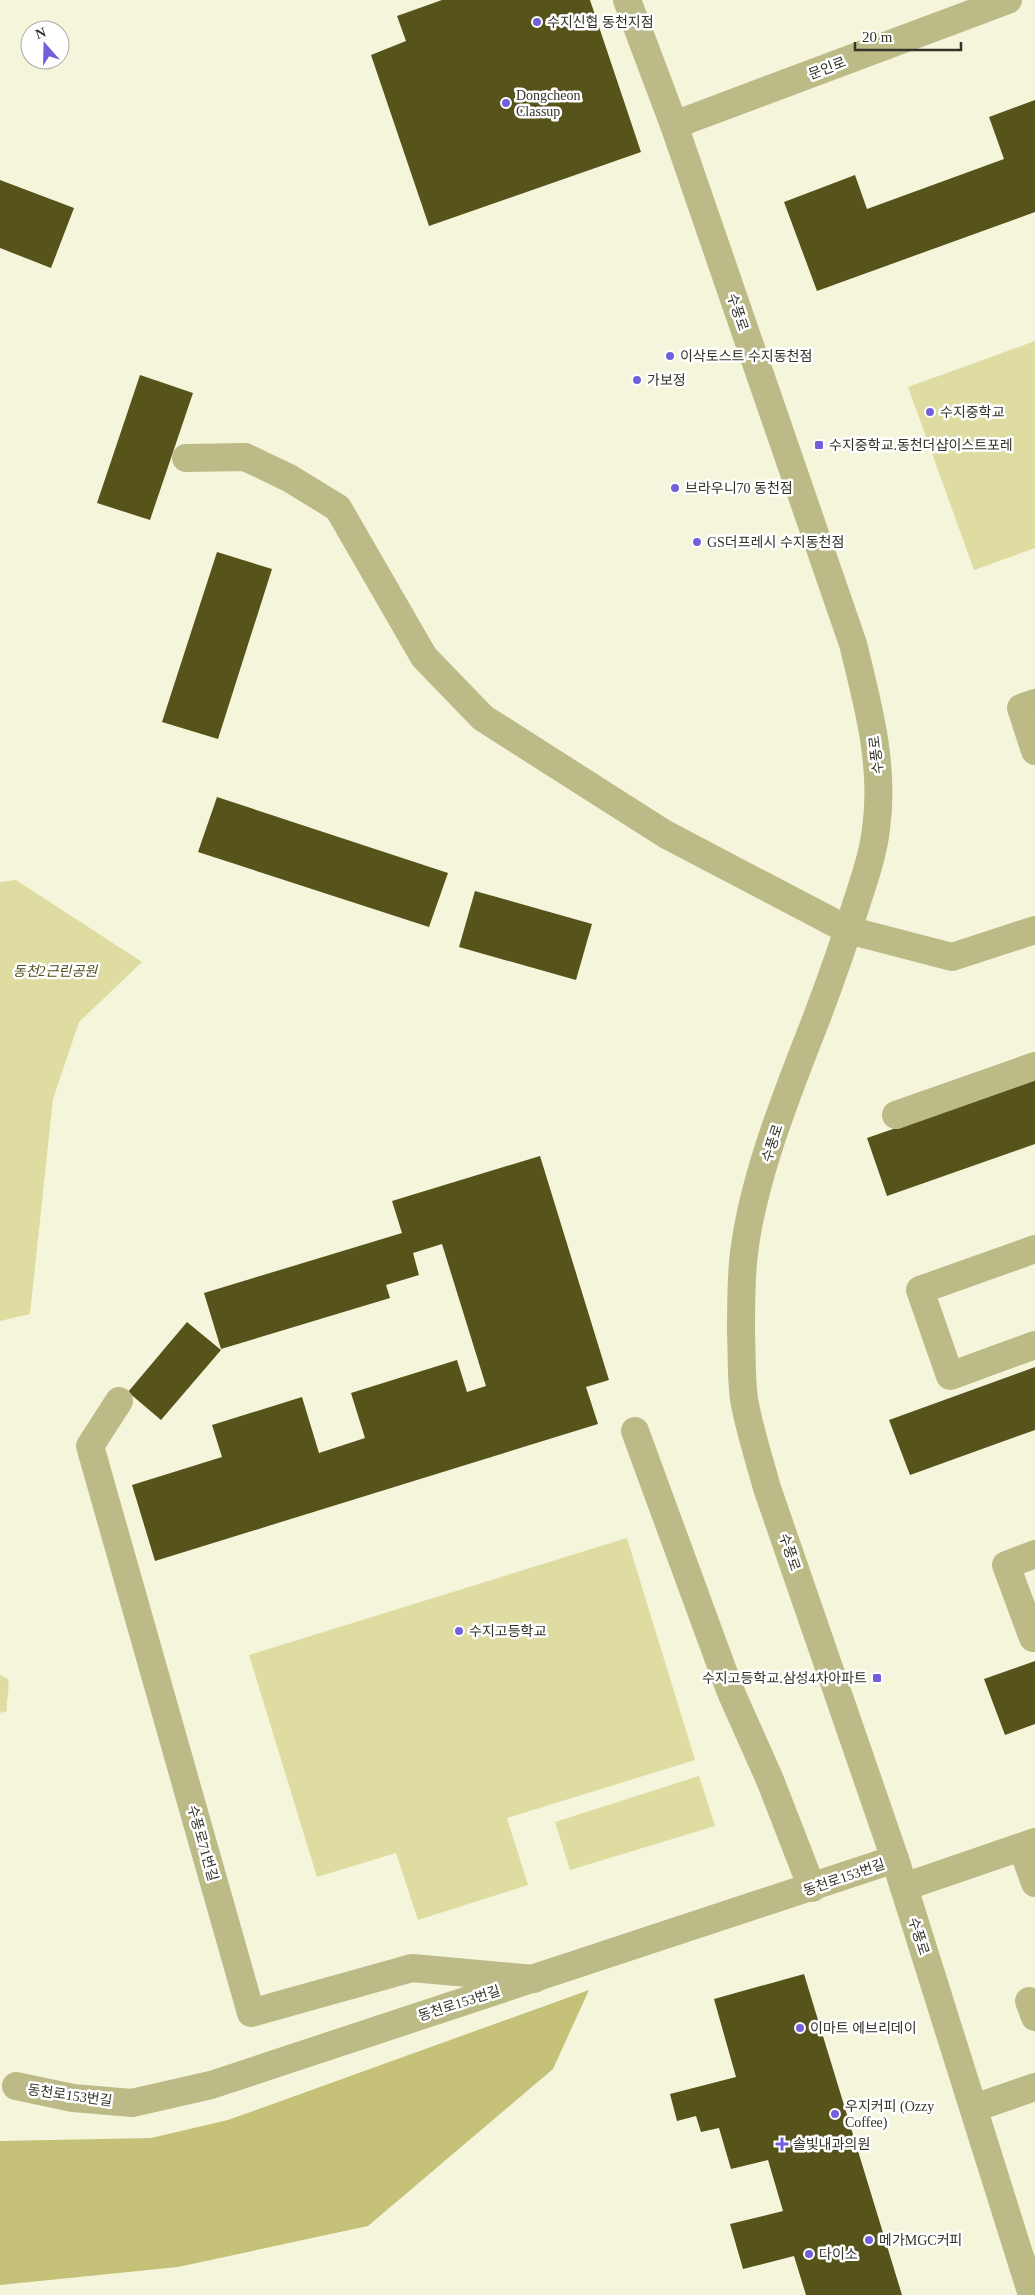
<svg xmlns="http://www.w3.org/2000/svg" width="1035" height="2295" font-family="'Times New Roman','Noto Sans KR',serif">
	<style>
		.green { fill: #dedca1 }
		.forest { fill: #c5c179 }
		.building { fill: #56531b }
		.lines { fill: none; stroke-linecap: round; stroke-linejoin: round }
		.minor { stroke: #bcbb87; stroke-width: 28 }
		.poi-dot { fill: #7260da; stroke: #fff; stroke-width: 2 }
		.labels { text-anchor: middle; stroke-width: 5; stroke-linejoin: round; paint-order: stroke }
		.poi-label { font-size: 14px; fill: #333329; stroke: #fff; text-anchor: start }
		.street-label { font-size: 14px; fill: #333329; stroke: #fff }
		.park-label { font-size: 14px; font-style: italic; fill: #514e17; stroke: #fff }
	</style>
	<rect width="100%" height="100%" fill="#f5f5db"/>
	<g class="green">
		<polygon points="1035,341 1035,548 974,570 908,387"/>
		<polygon points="16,880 142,962 79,1022 53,1099 30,1314 0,1321 0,882"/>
		<polygon points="627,1538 695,1760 507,1818 528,1885 418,1920 396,1853 317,1877 249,1655"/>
		<path d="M0,1675L8,1679C10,1690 6,1700 7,1711L0,1713Z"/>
		<polygon points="699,1776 715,1826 570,1870 555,1822"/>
	</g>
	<polygon class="forest" points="589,1990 553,2069 368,2226 178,2267 0,2285 0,2141 151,2138 228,2120"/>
	<g class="building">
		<polygon points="442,0 590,0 641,152 429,226 371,55 406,41 397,16"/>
		<polygon points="1035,100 1035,212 817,291 784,202 855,175 867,209 1004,159 989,117"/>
		<polygon points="0,180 74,208 51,268 0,248"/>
		<polygon points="140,375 193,393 150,520 97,503"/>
		<polygon points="217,552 272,569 218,739 162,722"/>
		<polygon points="217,797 448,873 429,927 198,852"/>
		<polygon points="475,891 592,924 576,980 459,947"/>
		<polygon points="1035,1080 1035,1144 887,1196 867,1138"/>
		<polygon points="540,1156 609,1380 586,1387 598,1424 155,1561 132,1485 222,1457 212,1425 302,1397 319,1453 365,1438 351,1393 457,1360 467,1392 486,1386 442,1244 413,1253 419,1275 386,1285 390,1298 221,1349 204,1293 402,1233 392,1201"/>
		<polygon points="187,1322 221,1350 161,1420 128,1392"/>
		<polygon points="1035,1367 1035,1430 910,1475 889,1420"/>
		<polygon points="1035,1661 1035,1724 1005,1735 984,1679"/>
		<polygon points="804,1974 902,2295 806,2295 794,2256 743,2269 730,2224 783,2211 768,2160 731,2169 719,2128 701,2132 696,2116 677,2121 670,2094 736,2077 714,1999"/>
	</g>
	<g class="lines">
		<g class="minor">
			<path d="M627,0L674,125L853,644C868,705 885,766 876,829C873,855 864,880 856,905C844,943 831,980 817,1017C788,1091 750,1184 743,1263C741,1286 741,1310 741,1333C742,1355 741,1377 744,1399C749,1429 759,1458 767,1488L895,1859L1032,2295"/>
			<polyline points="674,125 1008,0"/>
			<polyline points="186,458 245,457 289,478 338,508 424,657 483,718 665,834 848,930 952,957 1035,930"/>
			<polyline points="1035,703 1021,708 1035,751"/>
			<polyline points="896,1115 1035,1066"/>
			<polyline points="1035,1249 920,1290 950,1376 1035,1345"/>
			<polyline points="119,1401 90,1446 251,2013 412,1968 534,1979"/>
			<polyline points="635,1431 730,1690 770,1780 812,1888"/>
			<polyline points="1035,1554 1006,1565 1033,1638 1035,1637"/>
			<polyline points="1022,1847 1035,1883"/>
			<polyline points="904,1887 1035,1842"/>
			<polyline points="1029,2001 1035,2017"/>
			<polyline points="16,2086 73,2098 132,2103 211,2085 895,1859"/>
			<polyline points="974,2108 1035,2087"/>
		</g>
	</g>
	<g class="poi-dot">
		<circle cx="537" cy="22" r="5"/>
		<circle cx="506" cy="103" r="5"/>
		<circle cx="670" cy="356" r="5"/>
		<circle cx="637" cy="380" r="5"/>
		<circle cx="930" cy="412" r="5"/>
		<rect x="814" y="440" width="10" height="10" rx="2.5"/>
		<circle cx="675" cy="488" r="5"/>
		<circle cx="697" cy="542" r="5"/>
		<circle cx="459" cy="1631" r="5"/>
		<rect x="872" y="1673" width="10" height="10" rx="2.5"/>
		<circle cx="800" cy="2028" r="5"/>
		<circle cx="835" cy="2114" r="5"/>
		<path d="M779.5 2136.5h5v5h5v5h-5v5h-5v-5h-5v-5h5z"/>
		<circle cx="869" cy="2240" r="5"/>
		<circle cx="809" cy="2254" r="5"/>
	</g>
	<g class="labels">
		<g class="poi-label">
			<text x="547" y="27">수지신협 동천지점</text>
			<text x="516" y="100">Dongcheon<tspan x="516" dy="16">Classup</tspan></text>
			<text x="680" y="361">이삭토스트 수지동천점</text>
			<text x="647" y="385">가보정</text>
			<text x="940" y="417">수지중학교</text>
			<text x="829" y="450">수지중학교.동천더샵이스트포레</text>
			<text x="685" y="493">브라우니70 동천점</text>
			<text x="707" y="547">GS더프레시 수지동천점</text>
			<text x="469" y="1636">수지고등학교</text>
			<text x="867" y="1683" text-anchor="end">수지고등학교.삼성4차아파트</text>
			<text x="810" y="2033">이마트 에브리데이</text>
			<text x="845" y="2111">우지커피 (Ozzy<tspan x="845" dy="16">Coffee)</tspan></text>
			<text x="793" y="2149">솔빛내과의원</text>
			<text x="879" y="2245">메가MGC커피</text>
			<text x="819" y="2259">다이소</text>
		</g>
		<g class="street-label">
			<text transform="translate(827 68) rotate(-21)" y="5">문인로</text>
			<text transform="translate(738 312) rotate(71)" y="5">수풍로</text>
			<text transform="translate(876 755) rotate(-97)" y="5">수풍로</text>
			<text transform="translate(772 1143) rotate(-72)" y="5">수풍로</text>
			<text transform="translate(790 1552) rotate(71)" y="5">수풍로</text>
			<text transform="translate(203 1843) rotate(74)" y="5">수풍로71번길</text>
			<text transform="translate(844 1877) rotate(-19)" y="5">동천로153번길</text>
			<text transform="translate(919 1936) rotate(72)" y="5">수풍로</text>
			<text transform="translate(459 2003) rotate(-18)" y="5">동천로153번길</text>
			<text transform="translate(70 2095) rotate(8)" y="5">동천로153번길</text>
		</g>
		<g class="park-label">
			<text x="55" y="976">동천2근린공원</text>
		</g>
	</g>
	<g transform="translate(45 45) rotate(340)"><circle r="24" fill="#ffffff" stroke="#adada9"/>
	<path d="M0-4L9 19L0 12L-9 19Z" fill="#7260da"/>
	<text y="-8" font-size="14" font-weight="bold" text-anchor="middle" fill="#333329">N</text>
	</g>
	<path d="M855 42v8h106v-8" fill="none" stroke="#333329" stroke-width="2.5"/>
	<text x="862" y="42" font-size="15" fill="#333329" stroke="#ffffff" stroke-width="4" paint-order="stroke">20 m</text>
</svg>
